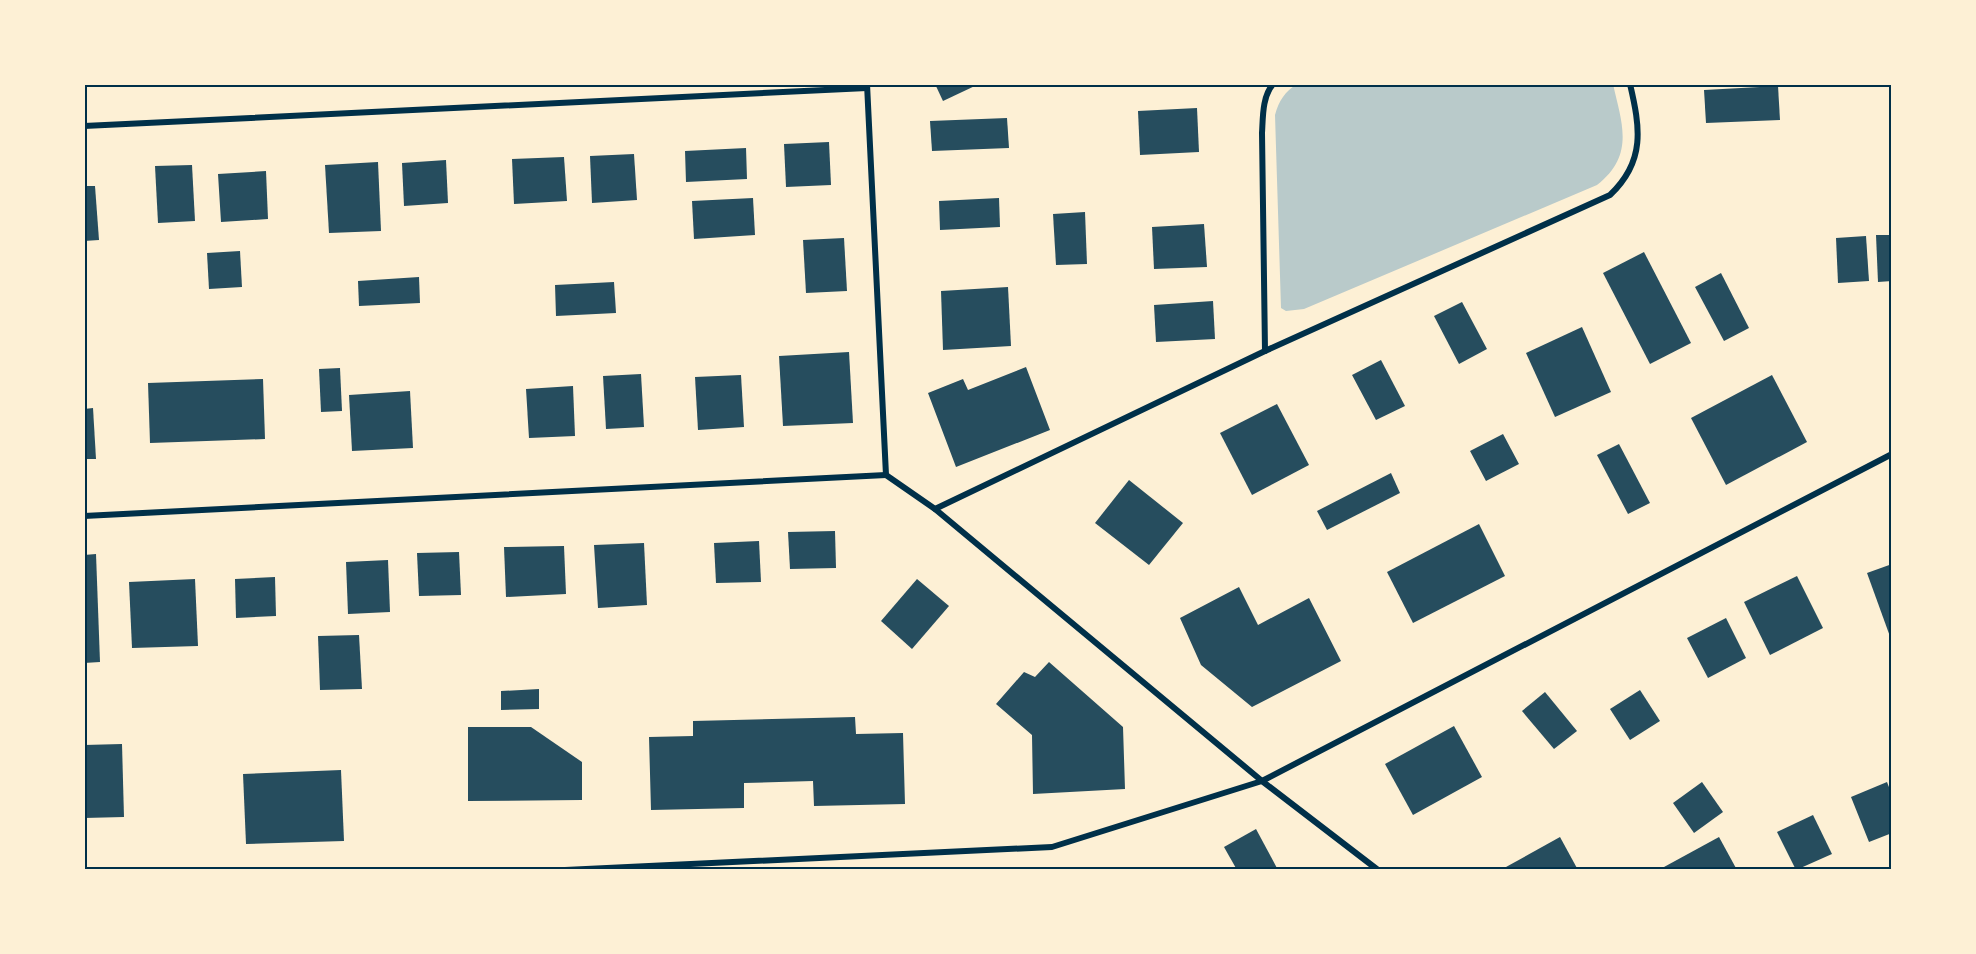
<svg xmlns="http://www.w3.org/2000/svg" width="1976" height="954" font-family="Arial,sans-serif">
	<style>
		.green { fill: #b9caca }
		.building { fill: #264d5e }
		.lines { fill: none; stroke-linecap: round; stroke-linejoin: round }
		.minor { stroke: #003049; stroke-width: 6 }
		.neatline { fill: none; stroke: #003049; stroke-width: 2 }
	</style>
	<rect width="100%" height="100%" fill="#fdf0d5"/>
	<path class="green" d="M1297,84H1613C1622,124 1635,155 1597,185L1304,309L1286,311L1281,308L1275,115C1279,100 1285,92 1297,84Z"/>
	<g class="building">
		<polygon points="935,84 979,84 943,101"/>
		<polygon points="1778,86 1780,120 1706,123 1704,90"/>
		<polygon points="1197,108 1199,152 1140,155 1138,111"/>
		<polygon points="1007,118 1009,148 932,151 930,121"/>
		<polygon points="829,142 831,185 786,187 784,144"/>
		<polygon points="746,148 747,179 686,182 685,151"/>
		<polygon points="634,154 637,200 592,203 590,156"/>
		<polygon points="564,157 567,201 514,204 512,159"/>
		<polygon points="446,160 448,203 404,206 402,163"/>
		<polygon points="378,162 381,231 329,233 325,165"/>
		<polygon points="192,165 195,221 158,223 155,166"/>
		<polygon points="266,171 268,219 221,222 218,174"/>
		<polygon points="84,186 95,186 99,240 84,241"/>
		<polygon points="753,198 755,235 694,239 692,201"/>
		<polygon points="999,198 1000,227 940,230 939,201"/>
		<polygon points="1085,212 1087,264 1056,265 1053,214"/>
		<polygon points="1204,224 1207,267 1154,269 1152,227"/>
		<polygon points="1876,235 1892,235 1892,281 1878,282"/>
		<polygon points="1866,236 1869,281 1838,283 1836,238"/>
		<polygon points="844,238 847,291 806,293 803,240"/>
		<polygon points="240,251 242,287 209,289 207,253"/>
		<polygon points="1644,252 1691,343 1650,364 1603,273"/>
		<polygon points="1721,273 1749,328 1724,341 1695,287"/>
		<polygon points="419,277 420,303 359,306 358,281"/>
		<polygon points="614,282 616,313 556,316 555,285"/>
		<polygon points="1008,287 1011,346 943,350 941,291"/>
		<polygon points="1213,301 1215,339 1156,342 1154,305"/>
		<polygon points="1462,302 1487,349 1459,364 1434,316"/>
		<polygon points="1582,327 1611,392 1555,417 1526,353"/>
		<polygon points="849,352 853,423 783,426 779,356"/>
		<polygon points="1381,360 1405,406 1376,420 1352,375"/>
		<polygon points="1026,367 1050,430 956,467 928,393 963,379 968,390"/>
		<polygon points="340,368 342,411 321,412 319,369"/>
		<polygon points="641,374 644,427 606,429 603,376"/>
		<polygon points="741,375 744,427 698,430 695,377"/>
		<polygon points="1772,375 1807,442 1726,485 1691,418"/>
		<polygon points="263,379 265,439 150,443 148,383"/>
		<polygon points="573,386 575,436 529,438 526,389"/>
		<polygon points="410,391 413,448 352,451 349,395"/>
		<polygon points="1277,404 1309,465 1252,495 1220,433"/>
		<polygon points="93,408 96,459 84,459 84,409"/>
		<polygon points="1503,434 1519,464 1486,481 1470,451"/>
		<polygon points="1619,444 1650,503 1628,514 1597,455"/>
		<polygon points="1391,473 1400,493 1327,530 1317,511"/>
		<polygon points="1129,480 1183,523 1149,565 1095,523"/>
		<polygon points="1479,524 1505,576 1413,623 1387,572"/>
		<polygon points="835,531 836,568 790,569 788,532"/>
		<polygon points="759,541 761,582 716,583 714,543"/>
		<polygon points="644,543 647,605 598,608 594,545"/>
		<polygon points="564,546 566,594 506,597 504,547"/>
		<polygon points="459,552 461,595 419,596 417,553"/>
		<polygon points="96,554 100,662 84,663 84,555"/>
		<polygon points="388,560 390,612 348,614 346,562"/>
		<polygon points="1892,564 1892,642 1867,573"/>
		<polygon points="1797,576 1823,628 1770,655 1744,602"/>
		<polygon points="275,577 276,616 236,618 235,579"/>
		<polygon points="195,579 198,646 132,648 129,582"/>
		<polygon points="917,579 949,606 912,649 881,621"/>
		<polygon points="1239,587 1258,625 1309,598 1341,661 1252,707 1201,665 1180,618"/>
		<polygon points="1726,618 1746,658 1708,678 1687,638"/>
		<polygon points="359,635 362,689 320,690 318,636"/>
		<polygon points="1049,662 1123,727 1125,789 1033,794 1032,735 996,704 1024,672 1035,677"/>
		<polygon points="539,689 539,709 501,710 501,691"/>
		<polygon points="1640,690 1660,721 1630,740 1610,709"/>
		<polygon points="1545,692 1577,731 1554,749 1522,711"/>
		<polygon points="855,717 856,734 903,733 905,804 814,806 813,781 744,783 744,808 651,810 649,737 693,736 693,721"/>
		<polygon points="1454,726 1482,777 1413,815 1385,764"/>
		<polygon points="468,727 531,727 582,762 582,800 468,801"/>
		<polygon points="122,744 124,817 84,818 84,745"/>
		<polygon points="341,770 344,841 246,844 243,774"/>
		<polygon points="1702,782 1723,812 1694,833 1673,803"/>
		<polygon points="1887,782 1892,795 1892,833 1869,842 1851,797"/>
		<polygon points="1813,815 1832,854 1796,870 1777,832"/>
		<polygon points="1256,829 1278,870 1237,870 1224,847"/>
		<polygon points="1560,837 1578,870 1508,870 1506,867"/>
		<polygon points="1719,837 1737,870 1666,870 1664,867"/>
	</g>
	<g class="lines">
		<g class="minor">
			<polyline points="867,84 886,475 935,509 1262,781 1378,870"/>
			<polyline points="84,126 867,88"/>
			<path d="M1265,351L1262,133C1263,118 1262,97 1273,84"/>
			<path d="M935,509L1265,351L1610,195C1646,161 1640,127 1630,84"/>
			<polyline points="84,516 886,475"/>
			<polyline points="565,870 1052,847 1262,781 1892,454"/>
		</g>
	</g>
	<rect width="1976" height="954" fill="none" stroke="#fdf0d5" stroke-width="171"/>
	<rect x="86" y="86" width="1804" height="782" class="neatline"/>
</svg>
